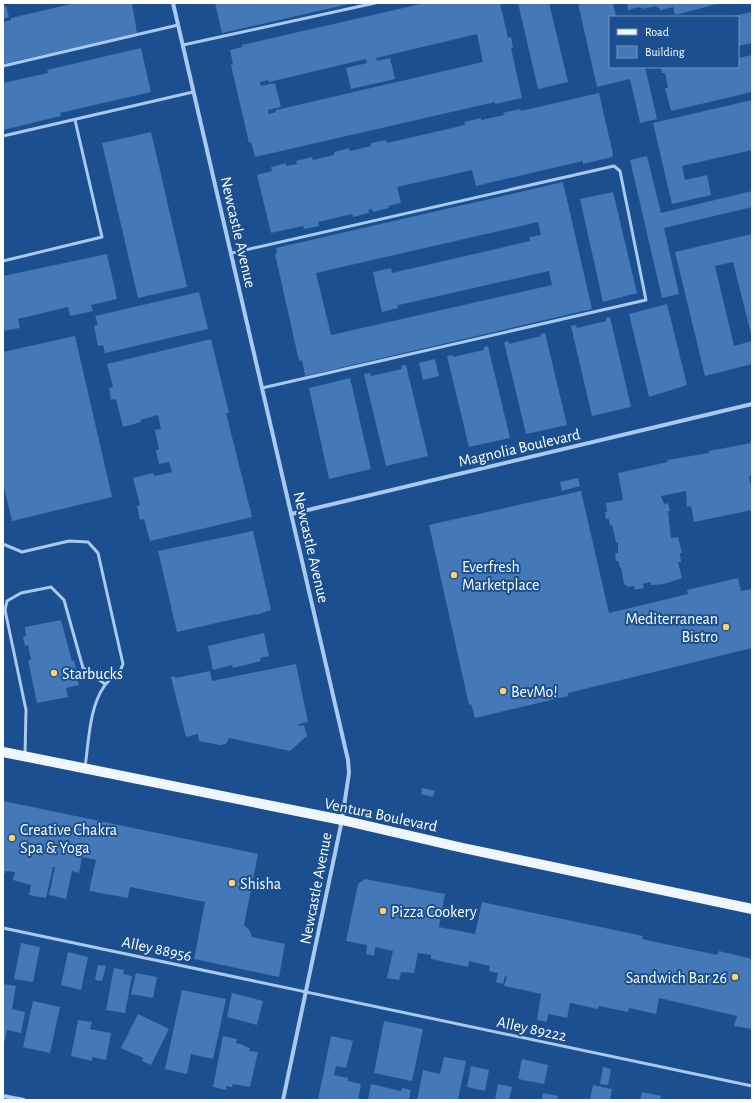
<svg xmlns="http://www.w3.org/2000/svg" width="755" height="1103" font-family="'Alegreya Sans',sans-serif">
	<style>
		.building { fill: #4478b7; fill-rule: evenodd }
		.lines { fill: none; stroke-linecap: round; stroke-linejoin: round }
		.service { stroke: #a9c9ee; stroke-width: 3 }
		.minor { stroke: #a9c9ee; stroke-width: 4 }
		.primary { stroke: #f0f6ff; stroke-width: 10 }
		.poi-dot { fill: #ffd166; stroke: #1b4f8f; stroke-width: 1.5 }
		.labels { text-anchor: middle; stroke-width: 4; stroke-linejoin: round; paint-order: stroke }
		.street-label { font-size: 16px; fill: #fff; stroke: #1b4f8f }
		.poi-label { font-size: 16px; fill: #fff; stroke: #1b4f8f; text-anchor: start }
	</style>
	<rect width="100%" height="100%" fill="#1b4f8f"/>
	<g class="building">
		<polygon points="75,3 132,3 137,33 3,64 3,22 11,20 11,18"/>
		<polygon points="215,3 349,3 349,4 222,33"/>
		<path d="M425,3H500L508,38L511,37L513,47L511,48L522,98L495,104V102L255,157L251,142L249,143L231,65L233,64L230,50L242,47V45ZM477,34L483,62L276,110V112L269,114L268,110L281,107L275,83L261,86L260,82L268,80L269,82L366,59L367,63L346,68L351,89L395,79L390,58L377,61L376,58Z"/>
		<polygon points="518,3 549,3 568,82 538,89"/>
		<polygon points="578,3 613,3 616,17 610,17 610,67 645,67 657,119 640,123 630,79 597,87"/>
		<polygon points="627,3 717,3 717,4 675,15 673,7 661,10 656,6 643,9 640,7 628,10"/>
		<polygon points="6,6 9,17 3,19 3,7"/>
		<polygon points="752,12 752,43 738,46 738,17 733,16"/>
		<polygon points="141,48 151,92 60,113 61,116 3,130 3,83 48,73 47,70"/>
		<polygon points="752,55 752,92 671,111 665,88 668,88 665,73 662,73 661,67 738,67 738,58"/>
		<polygon points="599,93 613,154 612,157 583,164 583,161 476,186 472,170 397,187 401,203 388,206 389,208 373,212 372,209 368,210 369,213 353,217 352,214 318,222 319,226 304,229 303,226 271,233 257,175 272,171 271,167 286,163 286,166 297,164 296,161 312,157 313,160 334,155 334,152 349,148 350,151 371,146 371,143 386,140 387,143 465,125 464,122 481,118 481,120 504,115 503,113 520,109 521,111"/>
		<polygon points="752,100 752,150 682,166 685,180 707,175 711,195 672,204 653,123"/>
		<polygon points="151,132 187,287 138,298 102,143"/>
		<polygon points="647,156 661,213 752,191 752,207 664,228 679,294 662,298 630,160"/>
		<path d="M563,182L592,309L305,376L302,360L299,361L275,254L277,253L276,248ZM538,222L541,235L529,237L530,241L392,273L391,268L373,272L382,312L398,308L397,304L399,305L549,271L552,285L331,335L316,273Z"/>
		<polygon points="613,192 637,293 603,302 580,199"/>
		<polygon points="752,234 752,338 733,262 715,266 734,346 752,341 752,364 705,376 675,252"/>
		<polygon points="107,254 117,299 91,305 93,311 70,316 68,307 18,319 20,328 3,331 3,276"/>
		<polygon points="199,292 208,329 105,353 103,345 98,346 94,326 98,325 95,316"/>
		<polygon points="667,304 687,385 649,397 629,314"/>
		<polygon points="610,317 631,407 592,416 571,326 576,325 577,328 606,321 606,318"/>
		<polygon points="545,333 567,425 526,434 504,342 509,341 509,344 541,336 540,334"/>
		<polygon points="75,336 112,497 12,521 3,483 3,352"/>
		<polygon points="211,339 229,413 226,413 252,517 150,541 144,519 140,520 137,506 140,505 133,478 153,473 154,476 172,472 169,462 159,464 156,450 159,449 155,430 161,429 158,415 140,420 141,422 123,427 116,399 111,400 109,388 113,387 107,364"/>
		<polygon points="488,346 510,438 469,447 447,356 453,355 453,357 484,350 484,347"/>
		<polygon points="435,359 439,376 423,380 419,363"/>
		<polygon points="406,365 428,456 386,466 364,374 370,373 371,376 402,369 401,366"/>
		<polygon points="350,378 371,469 329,479 309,388"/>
		<polygon points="750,441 752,441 752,475 749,476 750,483 752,484 752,510 694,522 691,506 687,507 686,491 661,496 664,504 668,503 670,511 668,511 671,538 678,537 682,553 680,553 681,562 678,562 682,578 664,584 651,585 651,582 643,584 644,588 635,590 634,586 628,587 624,584 621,567 620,568 618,561 616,561 615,553 618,553 618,543 616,542 612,525 610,525 609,519 606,519 605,512 607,512 606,503 623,500 618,473 668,462 667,460 709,453 709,451 751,443"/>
		<polygon points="578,478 580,486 562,491 560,482"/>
		<polygon points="581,491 609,613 688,594 687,590 738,578 741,591 752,589 752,648 568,693 568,696 475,718 471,704 469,705 429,525"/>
		<polygon points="253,531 271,610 256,615 256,614 177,632 158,551"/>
		<polygon points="61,620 72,661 74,660 79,685 66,688 68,697 37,703 28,660 31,660 28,645 25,646 23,637 26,636 25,627"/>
		<polygon points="264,633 269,656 260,658 261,661 233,668 232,665 213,670 208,646"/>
		<polygon points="296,664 308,722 299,724 299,726 304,725 307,736 290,751 229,738 226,744 220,745 199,741 198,734 186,737 171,677 175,676 175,678 210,671 212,681"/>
		<polygon points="422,788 435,791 433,797 421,794"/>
		<polygon points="3,801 258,854 244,925 250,931 252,937 285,944 279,977 194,959 205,902 130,887 128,898 89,891 96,860 82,857 79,873 72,871 66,899 49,895 55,867 53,867 46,898 29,895 31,885 13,880 15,872 5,871 5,874 3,873"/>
		<polygon points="365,879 445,894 439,927 475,934 482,902 643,936 642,939 717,955 719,951 752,959 752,1029 734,1026 737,1016 659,998 656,1014 629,1008 628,1012 599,1006 598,1009 570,1003 567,1018 548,1014 547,1022 537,1020 541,994 504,986 507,977 505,976 503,984 496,982 498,973 489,971 490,966 469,961 468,967 431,959 431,955 418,953 414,973 401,972 399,980 387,978 393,951 375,947 374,956 366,954 367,945 346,941 358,884"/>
		<polygon points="21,943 40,947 33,982 14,979"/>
		<polygon points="68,952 88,957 81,990 61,985"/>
		<polygon points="98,965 106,966 102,981 95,980"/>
		<polygon points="114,968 124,970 123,974 132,976 125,1013 106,1010"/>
		<polygon points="136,973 157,977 153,998 131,994"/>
		<polygon points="3,984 16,986 12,1009 25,1012 21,1033 7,1030 4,1045"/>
		<polygon points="182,990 226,999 213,1059 191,1054 187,1074 165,1069"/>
		<polygon points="232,993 263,1001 257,1025 227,1017"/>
		<polygon points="33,1001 60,1007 50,1053 23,1047"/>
		<polygon points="138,1014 169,1029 151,1065 142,1061 143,1058 121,1048"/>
		<polygon points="78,1020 92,1022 90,1029 111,1033 106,1060 92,1057 92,1061 71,1056"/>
		<polygon points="384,1021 423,1029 412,1081 374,1073"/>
		<polygon points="223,1036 237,1039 236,1043 244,1045 244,1046 250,1048 249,1051 258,1052 250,1087 233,1084 232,1087 226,1086 226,1090 213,1087"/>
		<polygon points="331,1036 353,1041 346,1068 336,1066 334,1075 348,1078 348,1081 361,1084 358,1100 318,1100"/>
		<polygon points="444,1057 466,1061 458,1100 417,1100 423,1070 440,1074"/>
		<polygon points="522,1059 548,1065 544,1084 518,1079"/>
		<polygon points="471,1066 489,1070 485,1091 467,1087"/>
		<polygon points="603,1067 611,1069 608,1085 600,1084"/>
		<polygon points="371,1084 401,1091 402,1088 411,1090 409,1100 368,1100"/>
		<polygon points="498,1084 512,1087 509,1100 495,1100"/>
		<polygon points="593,1085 612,1089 610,1100 590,1100"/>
		<polygon points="642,1092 661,1096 660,1100 640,1100"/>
		<polygon points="543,1093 558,1096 557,1100 542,1100"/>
	</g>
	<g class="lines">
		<g class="service">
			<polyline points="183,45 375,3"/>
			<polyline points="3,66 178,25"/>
			<polyline points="3,136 193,92"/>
			<polyline points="232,253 614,166 620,171 646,300 262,388"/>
			<polyline points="3,261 102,237 75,120"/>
			<path d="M3,544L22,552L69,541L88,542L98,553L123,664C118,679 112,675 105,685C89,707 89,741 85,767"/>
			<polyline points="25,755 26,710 5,610 7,601 21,593 51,587 64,600 83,668 105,684"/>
			<polyline points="3,928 752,1086"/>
		</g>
		<g class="minor">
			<polyline points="173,3 348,760 349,773 342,820 283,1100"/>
			<polyline points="291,514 752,404"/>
			<polyline points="3,1096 24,1100"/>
		</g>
		<polyline class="primary" points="3,752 342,820 463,848 752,909"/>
	</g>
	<g class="poi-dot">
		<circle cx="454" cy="575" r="4"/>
		<circle cx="726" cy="627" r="4"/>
		<circle cx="54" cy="673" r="4"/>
		<circle cx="503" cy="691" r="4"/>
		<circle cx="12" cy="838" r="4"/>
		<circle cx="232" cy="883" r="4"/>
		<circle cx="383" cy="911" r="4"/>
		<circle cx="735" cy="977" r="4"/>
	</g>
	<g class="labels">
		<g class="street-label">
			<text transform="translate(239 232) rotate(77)" y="6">Newcastle Avenue</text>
			<text transform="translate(519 447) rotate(-13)" y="6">Magnolia Boulevard</text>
			<text transform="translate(312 547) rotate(77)" y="6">Newcastle Avenue</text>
			<text transform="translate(381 814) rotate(12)" y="6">Ventura Boulevard</text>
			<text transform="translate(315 888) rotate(-79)" y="6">Newcastle Avenue</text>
			<text transform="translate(157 948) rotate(12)" y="6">Alley 88956</text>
			<text transform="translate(532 1028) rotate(12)" y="6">Alley 89222</text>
		</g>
		<g class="poi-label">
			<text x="462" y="572">Everfresh<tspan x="462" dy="18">Marketplace</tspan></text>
			<text x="718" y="624" text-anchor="end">Mediterranean<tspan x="718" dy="18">Bistro</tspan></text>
			<text x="62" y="679">Starbucks</text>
			<text x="511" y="697">BevMo!</text>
			<text x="20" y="835">Creative Chakra<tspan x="20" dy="18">Spa &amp; Yoga</tspan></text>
			<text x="240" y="889">Shisha</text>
			<text x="391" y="917">Pizza Cookery</text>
			<text x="727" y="983" text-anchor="end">Sandwich Bar 26</text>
		</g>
	</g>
	<rect width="755" height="1103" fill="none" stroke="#ffffff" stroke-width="8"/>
	<rect x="609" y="16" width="130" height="52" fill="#1b4f8f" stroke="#7695bc"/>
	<rect x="617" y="29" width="20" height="6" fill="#f0f6ff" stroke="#7695bc"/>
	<text x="645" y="36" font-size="12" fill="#ffffff">Road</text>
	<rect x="617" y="46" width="20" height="12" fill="#4478b7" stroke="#7695bc"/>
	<text x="645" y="56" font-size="12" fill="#ffffff">Building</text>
</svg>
